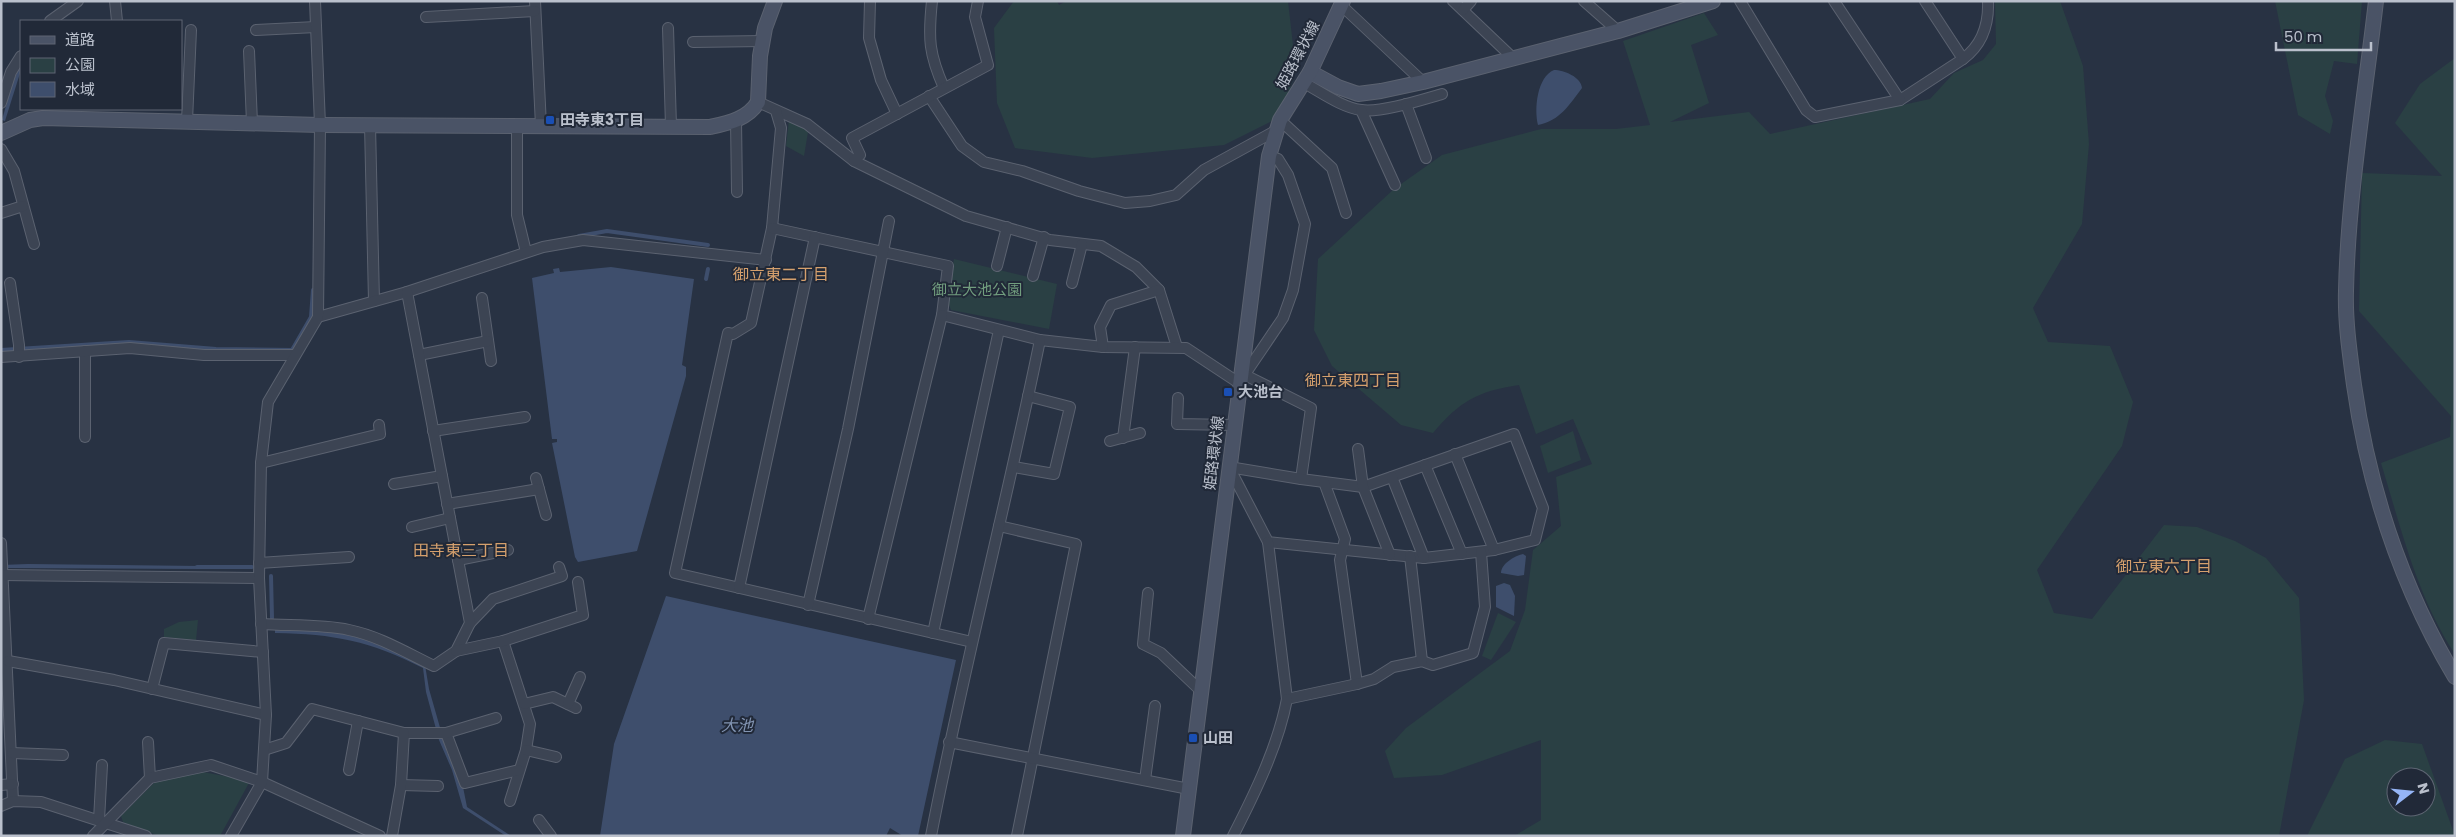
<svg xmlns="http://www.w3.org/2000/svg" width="2456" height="837" font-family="Poppins,'Noto Sans JP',sans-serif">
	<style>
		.green { fill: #2a4044; fill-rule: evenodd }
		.water { fill: #3e4e6c }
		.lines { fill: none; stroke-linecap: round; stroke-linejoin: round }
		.stream { stroke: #3e4e6c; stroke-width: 4 }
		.street-casing { stroke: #5b6270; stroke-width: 12 }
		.secondary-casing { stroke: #5b6270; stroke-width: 16 }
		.street { stroke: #3c4453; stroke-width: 10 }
		.secondary { stroke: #4a5366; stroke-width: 14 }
		.transit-dot { fill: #1a4fb4; stroke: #212938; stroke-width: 2 }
		.labels { text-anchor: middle; stroke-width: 4; stroke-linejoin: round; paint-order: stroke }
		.street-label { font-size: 15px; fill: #bac0cc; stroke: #212938 }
		.poi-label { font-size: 15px; font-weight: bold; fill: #bac0cc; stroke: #212938; text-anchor: start }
		.park-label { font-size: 15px; fill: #719d7e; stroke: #212938 }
		.neighbourhood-label { font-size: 16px; fill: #d5a06d; stroke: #212938 }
		.water-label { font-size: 16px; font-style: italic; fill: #8294b2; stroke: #212938 }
	</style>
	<rect width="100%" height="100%" fill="#283243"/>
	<g class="green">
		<polygon points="1014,1 1057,1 1059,5 1066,1 1288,1 1296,72 1280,117 1224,145 1092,158 1015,148 997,103 994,28"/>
		<path d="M1995,1H2060L2083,66L2089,144L2082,224L2033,308L2048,342L2110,346L2133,402L2122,446L2037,570L2054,613L2092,619L2164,525L2197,527L2235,541L2266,558L2299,598L2304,700L2279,836H1514L1541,820V740L1442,775L1394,778L1385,751L1406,728L1510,651L1525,610L1533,550L1561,526L1556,477L1592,464L1573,419L1536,434L1519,385C1478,391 1460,401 1433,433L1401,425L1332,366L1314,330L1318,259L1394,189L1442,155L1541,129H1616L1650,125L1623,41L1704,13L1718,35L1691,45L1709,103L1670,122L1749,112L1770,134L1930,99L1954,73L1983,60L1996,44Z"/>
		<polygon points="2275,1 2362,1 2357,64 2334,61 2325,96 2333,121 2330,134 2298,115"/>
		<path d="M2455,58V654C2417,597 2401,528 2381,463L2450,437L2451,416L2359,311L2362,173L2442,176L2395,123L2420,84Z"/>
		<polygon points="789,120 799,123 808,132 804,156 786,146"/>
		<polygon points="954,259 1057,284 1049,329 951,310 947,300"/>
		<polygon points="1573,431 1581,460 1548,473 1540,446"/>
		<polygon points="1498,613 1516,622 1491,660 1482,656"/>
		<polygon points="198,620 196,640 164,637 164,629 179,622"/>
		<path d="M2385,740L2422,744L2455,836H2307L2345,759ZM2396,777H2426V807H2396Z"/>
		<polygon points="198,771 250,781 220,836 159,836 123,822 121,816 156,781"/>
	</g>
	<g class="water">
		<polygon points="21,63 21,70 5,121 2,120 12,84"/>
		<path d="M1554,70C1564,70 1581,77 1582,88C1569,105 1561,120 1538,125C1534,109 1537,77 1554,70Z"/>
		<polygon points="611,267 694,279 682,365 686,367 686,376 637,551 578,562 575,557 552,443 557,442 557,439 552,439 532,278 554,273 553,269 559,268 560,272"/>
		<path d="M1523,554L1526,556L1524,575L1518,576L1501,573C1501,564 1514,556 1523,554Z"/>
		<polygon points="28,564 202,566 201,569 1,568 1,565"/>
		<polygon points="1504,583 1510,585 1515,596 1514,616 1496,607 1496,586"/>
		<polygon points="666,596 956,660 918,836 903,836 890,828 886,836 600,836 614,744"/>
		<path d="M275,629L323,630L361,636L425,665L429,689L447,752L463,787L467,807L511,836H506L463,808L452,770L439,740L426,692L423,668C370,641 334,634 275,633Z"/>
	</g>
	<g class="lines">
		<g class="stream">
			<polyline points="579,236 607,231 708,245"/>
			<polyline points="706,279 708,269"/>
			<polyline points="1,350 129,342 216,349 292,350 311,317 313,290"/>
			<polyline points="197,567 252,567"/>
			<polyline points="271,576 272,618"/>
		</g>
		<defs>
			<g id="street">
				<polyline points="115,1 117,21"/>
				<polyline points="535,1 541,126"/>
				<polyline points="870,1 869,38 881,80 897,114"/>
				<path d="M932,1C928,39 929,54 944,88"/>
				<polyline points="1453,1 1513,58"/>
				<polyline points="1584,1 1618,31"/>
				<polyline points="1740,1 1806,110 1815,117 1900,100 1963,59 1925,1"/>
				<polyline points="1834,1 1900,100"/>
				<polyline points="1341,5 1423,82"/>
				<polyline points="1463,10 1471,1"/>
				<polyline points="426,17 535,11"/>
				<polyline points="50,21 78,1"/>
				<polyline points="668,28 671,126"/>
				<polyline points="256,30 316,27"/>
				<polyline points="693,42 763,41"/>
				<polyline points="249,51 252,123"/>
				<path d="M1963,59C1982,45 1989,25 1988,1"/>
				<path d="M1304,83C1321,92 1341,107 1361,110C1381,113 1421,100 1442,94"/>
				<polyline points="929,96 962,146 984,162 1022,171 1079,191 1125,203 1150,201 1176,195 1204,170 1277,130"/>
				<polyline points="758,102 807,124 854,161 966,216 1050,240 1101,246 1136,267 1159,290 1177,347"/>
				<polyline points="1,103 11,72 21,56"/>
				<polyline points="1406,104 1426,158"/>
				<polyline points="1361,110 1395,185"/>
				<polyline points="776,111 781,128 772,228 751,323 733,334 728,333 675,573 972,642"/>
				<polyline points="736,120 737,192"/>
				<polyline points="1280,120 1332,168 1346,213"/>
				<polyline points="187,121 191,30"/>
				<polyline points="370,125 374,301"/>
				<polyline points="517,126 517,215 526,252"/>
				<polyline points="1,149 14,171 34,244"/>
				<polyline points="854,161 860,155 852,138 988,65 975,17 978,1"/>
				<polyline points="1,213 23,206"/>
				<polyline points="772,228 948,266 942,315 1040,340 1103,347 1186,348 1239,383 1283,318 1293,290 1305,224 1288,175 1278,159 1269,156"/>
				<polyline points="997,266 1007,227"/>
				<polyline points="1033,276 1044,237"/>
				<polyline points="10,283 19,345 19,357"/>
				<polyline points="1072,283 1082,244"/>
				<polyline points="482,298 491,361"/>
				<polyline points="318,317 407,292 543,247 583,240 766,260"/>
				<polyline points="1103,347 1100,327 1111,305 1159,290"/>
				<polyline points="85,351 85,437"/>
				<polyline points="419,355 488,341"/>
				<polyline points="1,357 130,348 204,355 294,355"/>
				<polyline points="1245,375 1311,408 1301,479"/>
				<polyline points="1178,398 1177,424 1234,425"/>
				<polyline points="433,431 525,417"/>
				<polygon points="1514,434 1543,508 1535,540 1494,550 1424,558 1268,542 1229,467 1301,479 1363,487"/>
				<polyline points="1123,438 1135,347"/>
				<polyline points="1110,441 1140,433"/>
				<polyline points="1358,449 1363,487 1390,555"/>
				<polyline points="1455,454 1494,550"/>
				<polyline points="261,463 380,434 379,425"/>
				<polyline points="1425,465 1462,554"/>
				<polyline points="1014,467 1054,474 1070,407 1028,396"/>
				<polyline points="1392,477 1424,558"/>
				<polyline points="536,478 546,515"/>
				<polyline points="1324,482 1345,539 1340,560 1357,684"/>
				<polyline points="394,484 442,476"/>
				<polyline points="447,504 539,489"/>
				<polyline points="999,526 1076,544 1017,836"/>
				<polyline points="412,527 450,518"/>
				<polyline points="1268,542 1287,699 1357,684 1374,679 1393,667 1422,661 1433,665 1473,653 1485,607 1481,552"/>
				<polyline points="1,543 13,801"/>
				<polyline points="1410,556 1422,661"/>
				<polyline points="458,560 508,550"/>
				<polyline points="259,563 349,557"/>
				<polyline points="1,575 259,578"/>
				<polyline points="739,588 815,237"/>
				<polyline points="1148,593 1143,644 1161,653 1201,691"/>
				<polyline points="808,605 848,429 889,221"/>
				<polyline points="868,619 942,315"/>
				<polyline points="470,623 493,599 562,576 559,567"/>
				<path d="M261,624C290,626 321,624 349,630C379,636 407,653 434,666L456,651L470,623L407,292"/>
				<polyline points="933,633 999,330"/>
				<polyline points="503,641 530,724 526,750 510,801"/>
				<polyline points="456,651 503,641 583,615 578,582"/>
				<polyline points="8,661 114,680 266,715"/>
				<polyline points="152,689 164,643 263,652"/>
				<polyline points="524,704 553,697 576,708"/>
				<polyline points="568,704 580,677"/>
				<polyline points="446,733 465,783 519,770"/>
				<polyline points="148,742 150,778"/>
				<polyline points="949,742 1189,789"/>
				<polyline points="264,750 286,743 312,709 404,733 446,733 496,718"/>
				<polyline points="526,750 556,757"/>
				<polyline points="12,753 63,755"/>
				<polyline points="349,770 358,721"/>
				<polyline points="1145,780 1155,706"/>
				<polyline points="1,785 13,784"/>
				<polyline points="401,785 438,786"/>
				<polyline points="1,806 13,801 41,802 146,836"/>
				<polyline points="99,820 102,765"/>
				<polyline points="539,820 551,836"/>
				<polyline points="93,836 150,778 211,765 262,782 380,836"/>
				<polyline points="231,836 262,782 266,715 259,578 261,463 268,402 318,317 320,125 315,1"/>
				<polyline points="392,836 401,785 404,733"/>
				<path d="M931,836C963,670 1006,506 1040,340"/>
				<path d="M1233,836C1255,793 1278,746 1287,699"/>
			</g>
			<g id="secondary">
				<path d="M2376,1C2365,97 2348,194 2346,291C2345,322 2350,355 2354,385C2369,490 2401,586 2455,677"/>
				<polyline points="1310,72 1338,87 1358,94 1381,91 1423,82 1618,31 1713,1"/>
				<path d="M1,133L30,120L43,118L320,125L710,127C728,123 748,119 758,102L760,56L765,28L775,1"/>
				<polyline points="1183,836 1269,156 1280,120 1310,72 1343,1"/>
			</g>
		</defs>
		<use href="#street" class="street-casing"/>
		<use href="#secondary" class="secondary-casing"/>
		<use href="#street" class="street"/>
		<use href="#secondary" class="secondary"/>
	</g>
	<g class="transit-dot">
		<rect x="545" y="115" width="10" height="10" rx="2.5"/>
		<rect x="1223" y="387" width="10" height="10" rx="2.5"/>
		<rect x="1188" y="733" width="10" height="10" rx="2.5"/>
	</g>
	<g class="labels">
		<g class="street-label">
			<text transform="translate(1298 55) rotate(-62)" y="5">姫路環状線</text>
			<text transform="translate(1214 453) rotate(-83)" y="5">姫路環状線</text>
		</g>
		<g class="poi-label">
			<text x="560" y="125">田寺東3丁目</text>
			<text x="1238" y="397">大池台</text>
			<text x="1203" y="743">山田</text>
		</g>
		<g class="park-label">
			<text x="977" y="295">御立大池公園</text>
		</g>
		<g class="neighbourhood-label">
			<text x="781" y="280">御立東二丁目</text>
			<text x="1353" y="386">御立東四丁目</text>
			<text x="461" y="556">田寺東三丁目</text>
			<text x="2164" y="572">御立東六丁目</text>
		</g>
		<g class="water-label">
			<text x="737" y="731">大池</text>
		</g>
	</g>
	<rect width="2456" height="837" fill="none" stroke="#bac0cc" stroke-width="5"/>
	<rect x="20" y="20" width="162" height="90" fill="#212938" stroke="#5e6573"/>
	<rect x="30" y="36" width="25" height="8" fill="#4a5366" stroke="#5e6573"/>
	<text x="65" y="45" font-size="15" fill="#bac0cc">道路</text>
	<rect x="30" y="58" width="25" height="15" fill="#2a4044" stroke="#5e6573"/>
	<text x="65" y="70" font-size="15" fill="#bac0cc">公園</text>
	<rect x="30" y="82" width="25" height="15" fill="#3e4e6c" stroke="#5e6573"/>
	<text x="65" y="95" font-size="15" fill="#bac0cc">水域</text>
	<g transform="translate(2411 792) rotate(74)"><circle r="24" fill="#212938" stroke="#5e6573"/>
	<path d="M0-4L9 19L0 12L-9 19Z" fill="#95b5f6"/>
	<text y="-8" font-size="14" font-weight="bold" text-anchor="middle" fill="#bac0cc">N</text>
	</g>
	<path d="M2276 42v8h95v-8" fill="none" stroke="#bac0cc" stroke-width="2.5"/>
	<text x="2284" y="42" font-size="15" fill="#bac0cc" stroke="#212938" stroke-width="4" paint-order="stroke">50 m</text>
</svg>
